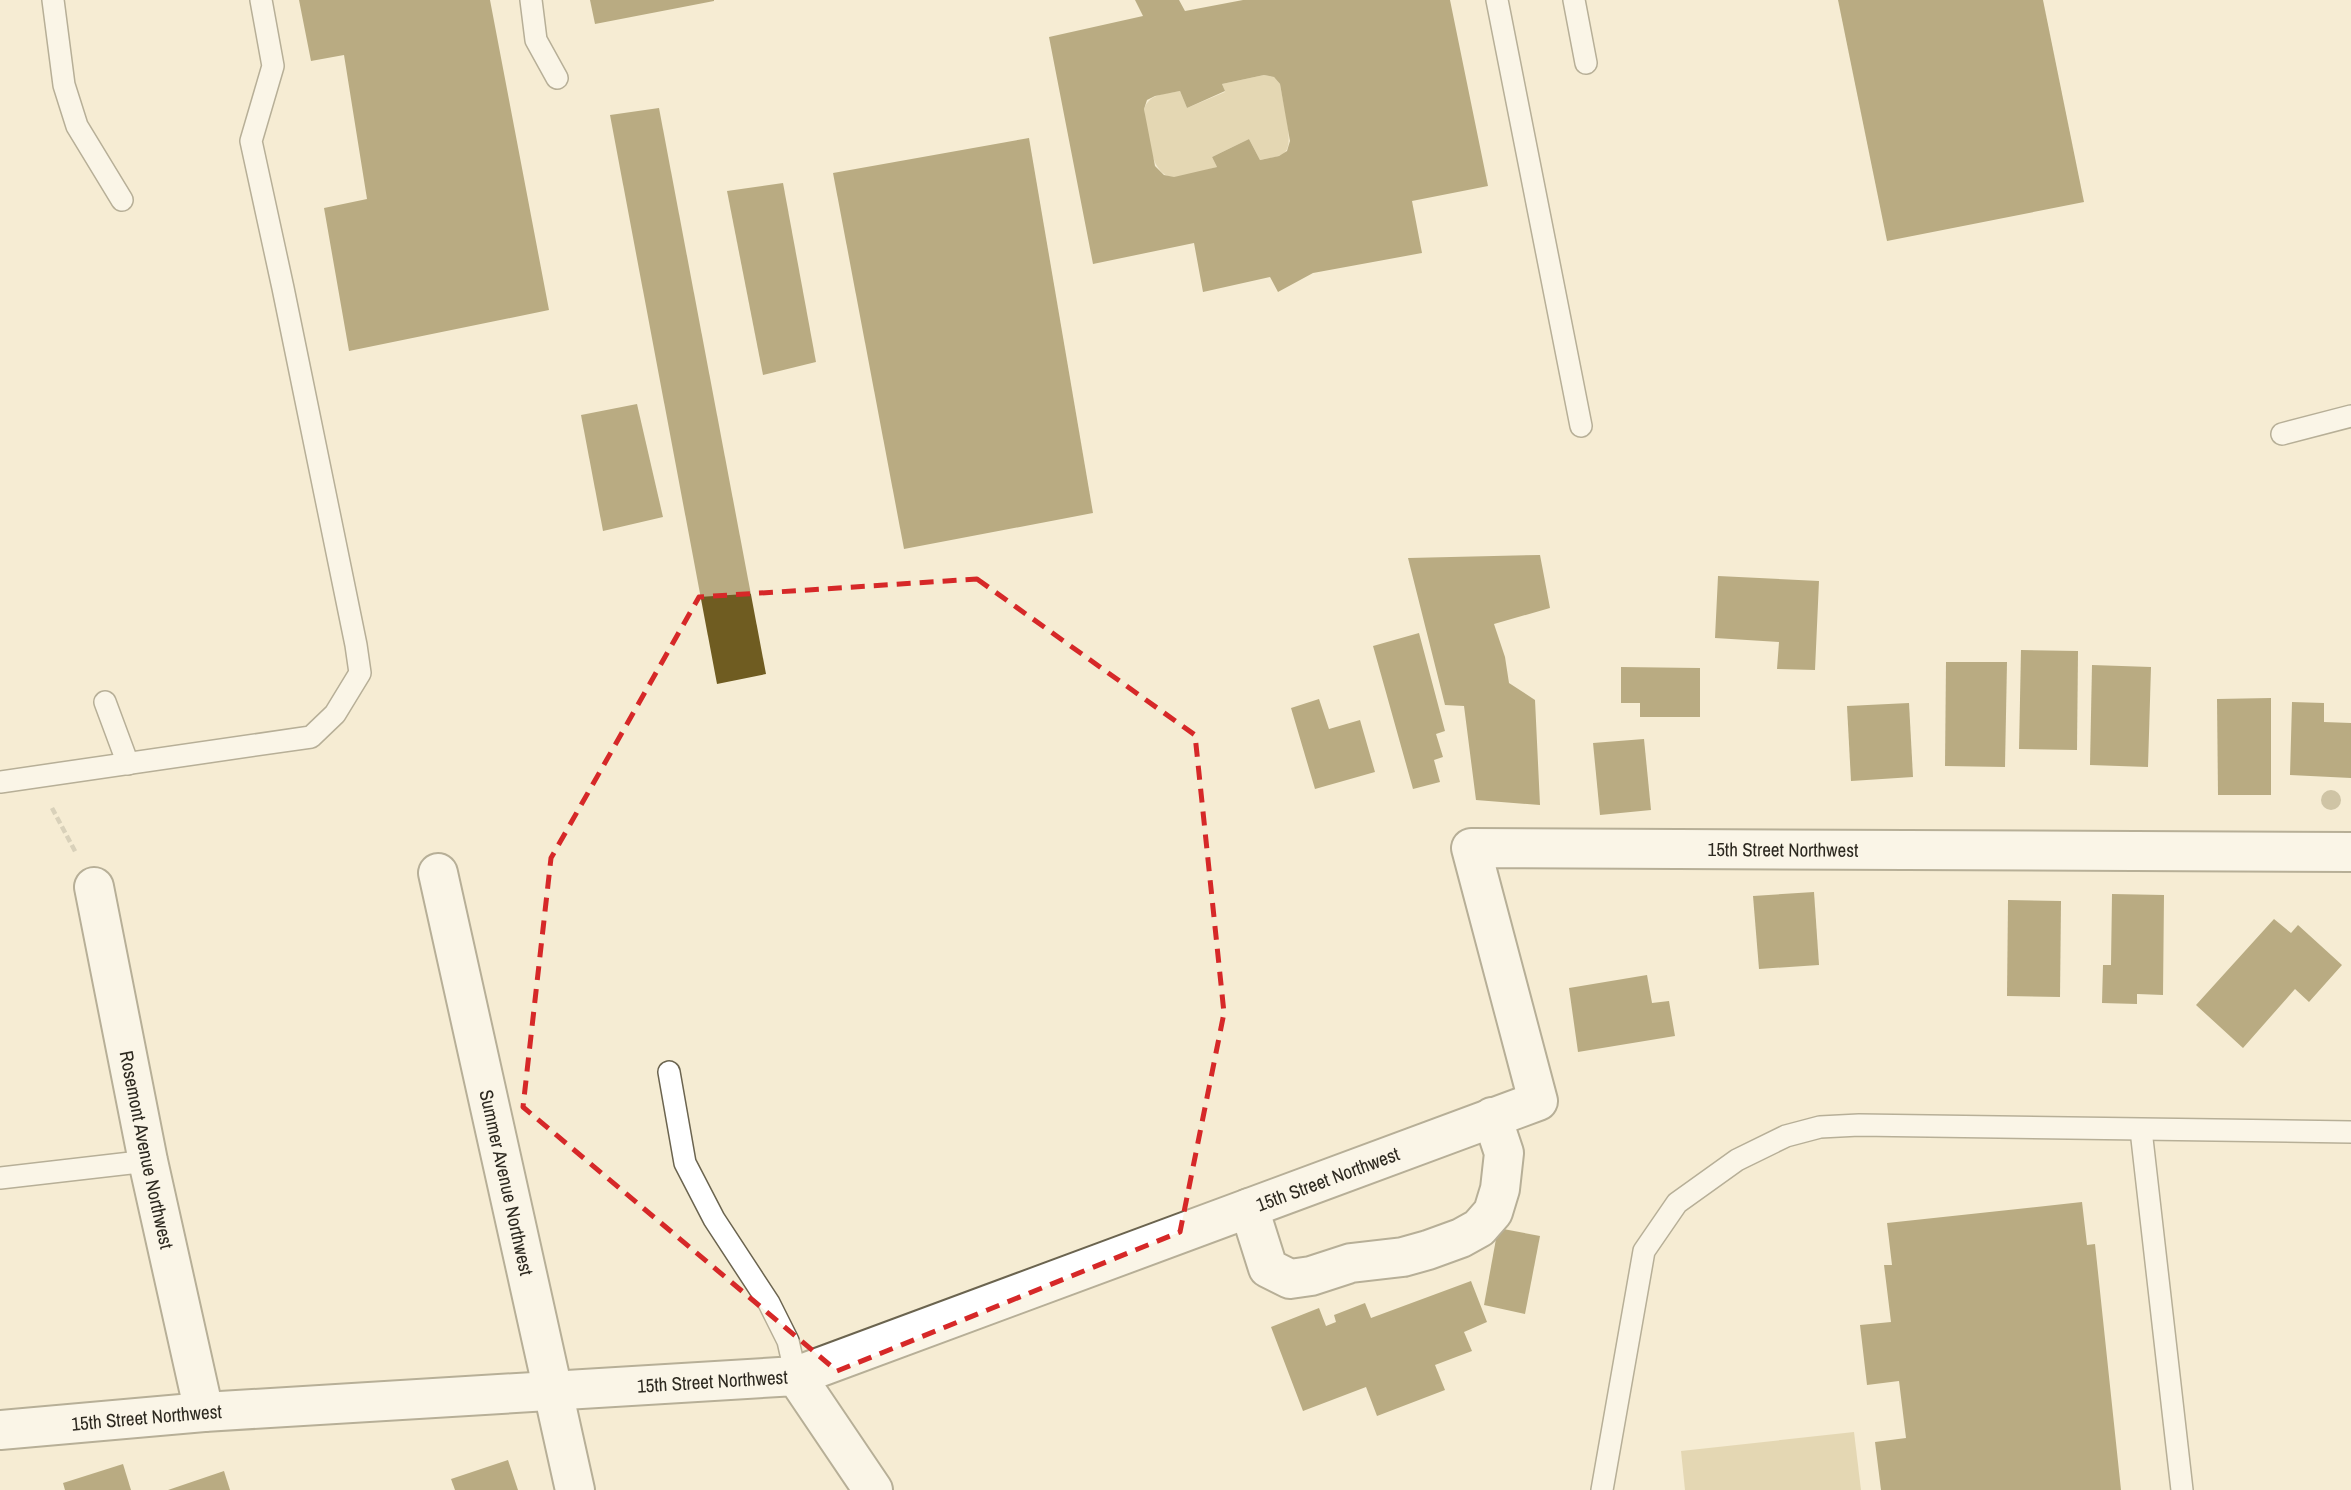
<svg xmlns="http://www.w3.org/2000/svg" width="2351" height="1490" font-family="'Archivo Narrow',sans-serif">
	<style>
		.green { fill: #cfbd8d }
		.building { fill: #6f5c21; fill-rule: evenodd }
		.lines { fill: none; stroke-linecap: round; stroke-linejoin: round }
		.service-casing { stroke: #6b644f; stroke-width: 24 }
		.minor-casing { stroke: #6b644f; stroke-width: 42 }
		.tertiary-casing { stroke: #6b644f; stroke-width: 42 }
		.path { stroke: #b6af9b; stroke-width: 4.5; stroke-dasharray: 7 3.5; stroke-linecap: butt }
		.service { stroke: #fff; stroke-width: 21 }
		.minor { stroke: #fff; stroke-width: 38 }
		.tertiary { stroke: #fff; stroke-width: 38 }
		.tree { fill: #9f926e }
		.marked { fill: none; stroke: #d62828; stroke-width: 5; stroke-dasharray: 14 9; stroke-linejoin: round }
		.labels { text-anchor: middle; stroke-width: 7; stroke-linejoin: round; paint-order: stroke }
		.street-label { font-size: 19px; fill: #2d2920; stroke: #f5ecd3 }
	</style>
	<rect width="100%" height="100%" fill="#f5ecd3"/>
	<g class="green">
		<path d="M1264,75L1274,77L1280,84C1282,98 1294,141 1286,151C1281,158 1268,158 1260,160L1249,139L1212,157L1217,167C1204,170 1186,178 1173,177C1149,176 1147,127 1144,109C1150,93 1165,94 1180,91L1187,108L1225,92L1222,84Z"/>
		<polygon points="1854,1432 1861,1490 1685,1490 1681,1451"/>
	</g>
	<g class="building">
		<polygon points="299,0 490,0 549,310 349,351 324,208 367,199 344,55 311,61"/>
		<polygon points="590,0 714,0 714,1 595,24"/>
		<path d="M1135,0H1179L1185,11L1243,0H1450L1488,186L1412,201L1422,253L1313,273L1278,292L1270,277L1203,292L1194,243L1093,264L1049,37L1143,16ZM1264,75L1274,77L1280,84L1290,141L1287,151L1279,156L1260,160L1249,139L1212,157L1217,167L1174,177L1164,175L1155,166L1144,109L1147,100L1155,96L1180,91L1187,108L1225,91L1222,84Z"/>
		<polygon points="1838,0 2043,0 2084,202 1887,241"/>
		<polygon points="659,108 766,674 717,684 610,115"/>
		<polygon points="1029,138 1093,513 904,549 833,173"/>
		<polygon points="783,183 816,362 763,375 727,191"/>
		<polygon points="637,404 663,517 603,531 581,415"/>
		<polygon points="1540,555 1550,608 1494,624 1505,657 1509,683 1535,700 1540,805 1476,800 1464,706 1445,705 1408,558"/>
		<polygon points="1718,576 1819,581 1815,670 1777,669 1779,642 1715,638"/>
		<polygon points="1419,633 1445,731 1436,734 1443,757 1434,760 1440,782 1413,789 1373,646"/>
		<polygon points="2021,650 2078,651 2077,750 2019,749"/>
		<polygon points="1946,662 2007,662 2005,767 1945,766"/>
		<polygon points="2092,665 2151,667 2148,767 2090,765"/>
		<polygon points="1621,667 1700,668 1700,717 1640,717 1640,703 1621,703"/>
		<polygon points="2271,698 2271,795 2218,795 2217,699"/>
		<polygon points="1319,699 1329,729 1360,720 1375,772 1315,789 1291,708"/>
		<polygon points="2292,702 2324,703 2324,722 2351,723 2351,778 2290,775"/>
		<polygon points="1909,703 1913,777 1851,781 1847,706"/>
		<polygon points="1644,739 1651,810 1600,815 1593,743"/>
		<polygon points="1814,892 1819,965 1759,969 1753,896"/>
		<polygon points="2112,894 2164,895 2163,995 2137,994 2137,1004 2102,1003 2103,965 2111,965"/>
		<polygon points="2008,900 2061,901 2060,997 2007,996"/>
		<polygon points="2274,919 2291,933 2298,925 2342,965 2309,1002 2295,989 2243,1048 2196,1005"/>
		<polygon points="1647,975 1652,1003 1669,1001 1675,1036 1578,1052 1569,988"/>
		<polygon points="2082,1202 2087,1245 2095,1244 2121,1490 1881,1490 1875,1442 1906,1438 1899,1381 1867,1385 1860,1325 1891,1322 1884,1265 1892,1265 1887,1223"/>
		<polygon points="1498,1228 1540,1236 1525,1314 1484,1305"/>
		<polygon points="1471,1281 1487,1322 1464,1332 1472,1351 1435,1365 1445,1390 1377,1416 1366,1387 1303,1411 1271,1327 1319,1308 1326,1326 1336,1322 1334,1315 1365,1303 1371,1318"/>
		<polygon points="508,1460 518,1490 455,1490 451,1479"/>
		<polygon points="123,1464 131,1490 65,1490 63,1483"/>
		<polygon points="224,1471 230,1490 168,1490"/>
	</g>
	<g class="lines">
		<defs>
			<g id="service">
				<polyline points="53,0 64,85 77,126 122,200"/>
				<polyline points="531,0 536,40 557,78"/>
				<polyline points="1497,0 1581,426"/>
				<polyline points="1574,0 1586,63"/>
				<polyline points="2282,434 2351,416"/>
				<polyline points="105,702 128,764"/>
				<polyline points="0,782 311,737 335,714 360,673 356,645 283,288 251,141 273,66 261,0"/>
				<polyline points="669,1072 685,1163 714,1219 769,1303 788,1341 796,1376"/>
				<polyline points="2141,1130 2182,1490"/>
				<polyline points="0,1178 148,1161"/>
				<polyline points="1602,1490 1644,1251 1677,1203 1737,1160 1786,1136 1820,1127 1859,1125 2351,1132"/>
			</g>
			<g id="minor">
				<path id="s1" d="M438,873L575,1490"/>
				<path id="s2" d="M94,887L148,1161L204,1412"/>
				<polyline points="1249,1208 1268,1268 1290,1279 1311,1276 1351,1263 1403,1257 1428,1250 1461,1238 1479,1228 1493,1212 1500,1189 1504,1153 1492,1117"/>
				<path id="s3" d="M796,1376L1538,1101L1471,848L2351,852"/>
			</g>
			<g id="tertiary">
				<path id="s4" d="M0,1430L204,1412L796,1376L873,1490"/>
			</g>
		</defs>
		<use href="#service" class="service-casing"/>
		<use href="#minor" class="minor-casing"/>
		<use href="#tertiary" class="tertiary-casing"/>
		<polyline class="path" points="52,808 76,853"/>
		<use href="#service" class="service"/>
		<use href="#minor" class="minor"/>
		<use href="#tertiary" class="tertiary"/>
	</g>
	<circle class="tree" cx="2331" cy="800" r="10"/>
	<path d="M0 0H2351V1490H0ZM977,579L1195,735L1224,1013L1180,1232L837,1371L523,1107L551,858L699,597Z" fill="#f5ecd3" fill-opacity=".55" fill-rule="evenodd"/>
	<path class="marked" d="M977,579L1195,735L1224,1013L1180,1232L837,1371L523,1107L551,858L699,597Z"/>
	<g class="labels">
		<g class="street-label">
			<text dy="7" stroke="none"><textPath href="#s3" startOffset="1365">15th Street Northwest</textPath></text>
			<text dy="7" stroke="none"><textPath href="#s2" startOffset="268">Rosemont Avenue Northwest</textPath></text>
			<text dy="7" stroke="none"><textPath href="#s3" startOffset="567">15th Street Northwest</textPath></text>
			<text dy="7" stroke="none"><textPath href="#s1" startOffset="317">Summer Avenue Northwest</textPath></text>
			<text dy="7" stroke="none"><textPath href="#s4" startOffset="714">15th Street Northwest</textPath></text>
			<text dy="7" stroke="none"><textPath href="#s4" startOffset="147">15th Street Northwest</textPath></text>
		</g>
	</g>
</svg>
